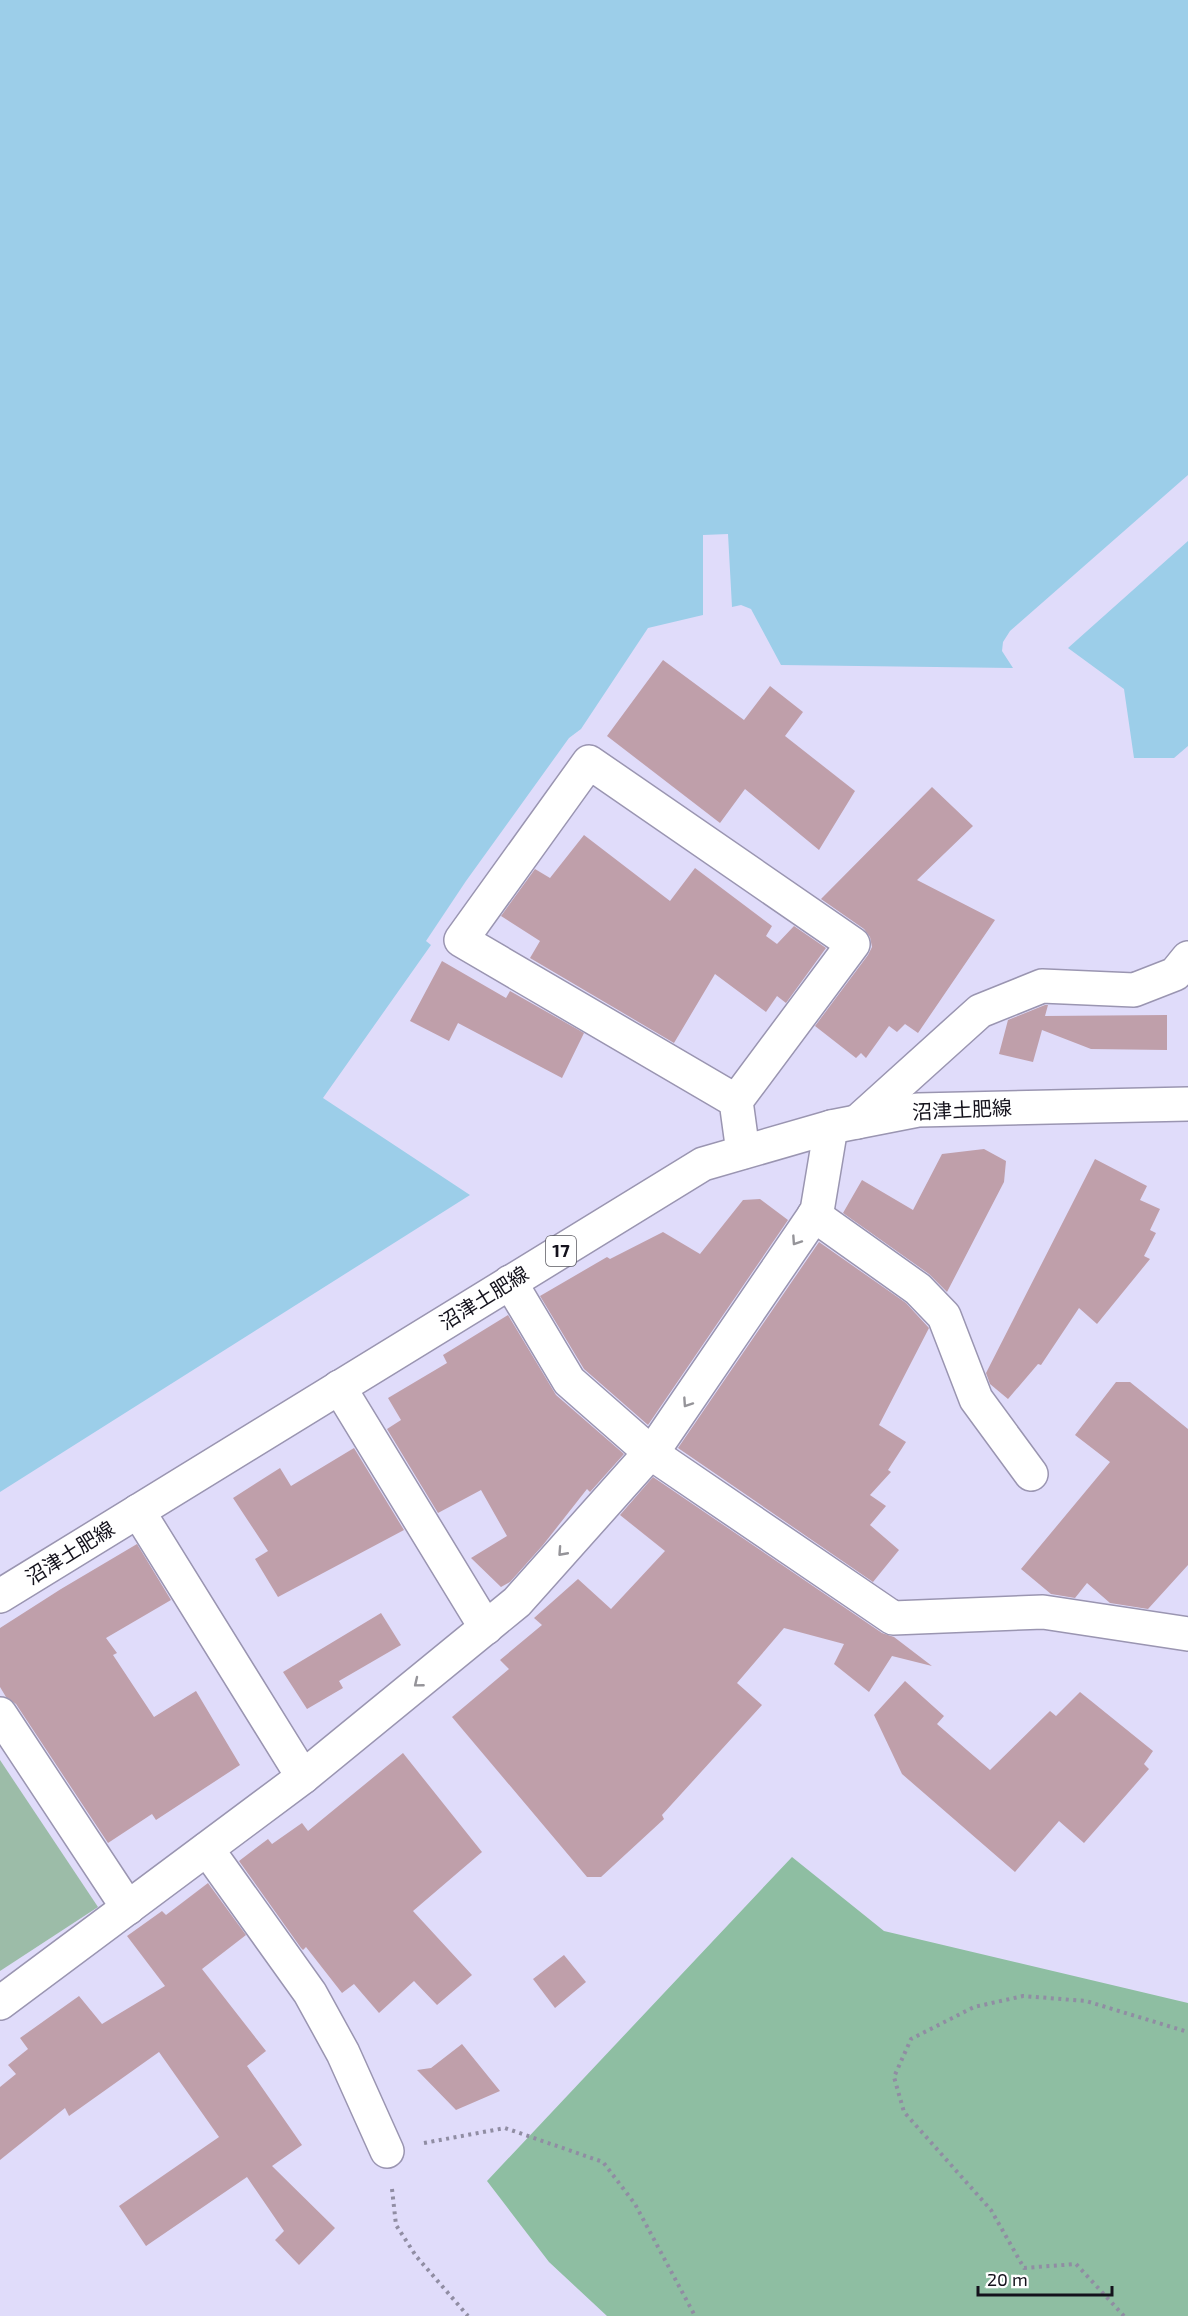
<svg xmlns="http://www.w3.org/2000/svg" width="1188" height="2316" font-family="'Exo 2','Noto Sans JP',sans-serif">
	<style>
		.green { fill: #9cbca8 }
		.forest { fill: #8ebea2 }
		.water { fill: #9ccee9 }
		.building { fill: #bf9faa }
		.lines { fill: none; stroke-linecap: round; stroke-linejoin: round }
		.minor-casing { stroke: #9a95b1; stroke-width: 36 }
		.major-casing { stroke: #9a95b1; stroke-width: 36 }
		.path { stroke: #908da3; stroke-width: 4; stroke-dasharray: 3 4.5; stroke-linecap: butt }
		.minor { stroke: #fff; stroke-width: 33 }
		.major { stroke: #fff; stroke-width: 33 }
		.oneway { stroke: #959499 }
		.labels { text-anchor: middle; stroke-width: 6; stroke-linejoin: round; paint-order: stroke }
		.shield { fill: #fff; stroke: #5a5960; stroke-width: 1.5 }
		.shield-label { font-size: 18px; font-weight: bold; fill: #14121c }
		.street-label { font-size: 20px; fill: #14121c; stroke: #fff }
	</style>
	<rect width="100%" height="100%" fill="#e0dcfa"/>
	<polygon class="green" points="0,1760 98,1907 0,1971"/>
	<polygon class="forest" points="792,1857 884,1931 1188,2003 1188,2316 607,2316 549,2262 487,2181"/>
	<g class="water">
		<polygon points="0,0 1188,0 1188,475 1010,631 1003,642 1002,651 1013,668 781,665 751,609 741,605 732,607 728,534 703,535 703,615 648,628 581,729 569,738 466,881 426,941 431,945 323,1098 470,1195 0,1492"/>
		<polygon points="1188,541 1188,746 1174,758 1134,758 1124,689 1068,648"/>
	</g>
	<g class="building">
		<polygon points="663,660 744,720 770,686 803,712 785,736 855,791 819,850 745,789 720,823 607,736"/>
		<polygon points="932,787 973,826 917,880 995,920 918,1033 905,1024 897,1032 889,1026 866,1058 861,1053 856,1058 815,1026 868,955 872,947 870,937 864,929 821,899"/>
		<polygon points="584,835 670,901 695,868 772,926 766,936 777,944 794,926 826,948 786,1003 777,996 766,1012 715,974 674,1043 530,958 540,941 501,916 535,869 550,878"/>
		<polygon points="442,961 506,998 510,991 584,1033 562,1078 458,1023 449,1041 410,1021"/>
		<polygon points="1045,1005 1048,1005 1045,1016 1167,1015 1167,1050 1091,1049 1042,1030 1033,1062 999,1054 1008,1020"/>
		<polygon points="984,1149 1006,1161 1004,1182 947,1292 929,1274 843,1213 862,1180 913,1210 942,1154"/>
		<polygon points="1095,1159 1147,1186 1140,1200 1160,1209 1150,1230 1156,1233 1144,1256 1150,1259 1097,1324 1079,1308 1041,1365 1038,1364 1008,1399 990,1384 986,1373"/>
		<polygon points="760,1199 788,1220 648,1425 584,1369 540,1296 607,1257 610,1259 663,1232 700,1254 743,1200"/>
		<polygon points="819,1242 906,1303 929,1328 879,1425 906,1442 888,1470 891,1472 870,1495 886,1506 870,1525 899,1550 873,1582 678,1448"/>
		<polygon points="508,1315 556,1395 624,1454 590,1492 587,1489 543,1545 510,1582 501,1587 471,1558 507,1536 481,1490 438,1513 387,1429 401,1420 388,1398 447,1363 443,1355"/>
		<polygon points="1116,1382 1130,1382 1188,1429 1188,1565 1148,1609 1110,1603 1087,1583 1075,1598 1051,1594 1021,1569 1110,1462 1075,1435"/>
		<polygon points="354,1448 404,1530 278,1597 255,1559 268,1551 233,1498 280,1468 291,1486"/>
		<polygon points="653,1477 882,1633 894,1637 932,1666 892,1656 869,1692 834,1664 844,1644 784,1628 737,1683 762,1705 662,1815 664,1819 601,1877 587,1877 452,1717 509,1669 500,1660 542,1625 534,1618 578,1579 611,1609 665,1551 620,1515"/>
		<polygon points="137,1544 171,1600 106,1638 117,1653 113,1655 154,1717 196,1691 240,1765 156,1820 152,1814 108,1843 16,1704 6,1697 0,1687 0,1628 61,1589"/>
		<polygon points="381,1613 401,1645 339,1681 343,1688 307,1709 283,1672"/>
		<polygon points="905,1681 944,1716 937,1724 990,1770 1050,1711 1056,1716 1080,1692 1153,1751 1144,1764 1149,1769 1084,1843 1059,1821 1015,1872 902,1774 874,1715"/>
		<polygon points="403,1753 482,1852 413,1911 472,1975 437,2005 414,1981 379,2013 354,1984 342,1993 306,1947 303,1950 301,1948 239,1861 268,1839 272,1844 302,1823 308,1831"/>
		<polygon points="208,1883 246,1935 202,1969 266,2051 247,2066 302,2145 272,2166 335,2228 299,2265 275,2240 284,2231 247,2177 146,2246 119,2206 219,2137 159,2052 69,2116 65,2108 0,2160 0,2087 16,2074 8,2065 28,2049 20,2038 79,1996 102,2024 165,1986 127,1936 162,1911 166,1915"/>
		<polygon points="564,1955 586,1982 555,2008 533,1979"/>
		<polygon points="462,2044 500,2091 456,2110 417,2070 431,2068"/>
	</g>
	<g class="lines">
		<defs>
			<g id="minor">
				<polyline points="736,1101 461,940 589,762 853,944 736,1101 743,1152"/>
				<polyline points="857,1122 980,1011 1042,986 1134,990 1175,974 1188,958"/>
				<polyline points="814,1215 918,1289 944,1316 976,1399 1031,1474"/>
				<polyline points="510,1282 569,1381 651,1453 893,1618 1043,1612 1188,1634"/>
				<polyline points="339,1387 486,1628"/>
				<polyline points="138,1511 303,1777"/>
				<polyline points="0,1714 128,1908"/>
				<polyline points="207,1849 310,1993 343,2053 387,2151"/>
				<polyline points="0,2003 303,1777 517,1602 658,1444 817,1211 831,1127"/>
			</g>
			<polyline id="major" points="0,1596 703,1164 831,1127 918,1110 1188,1104"/>
		</defs>
		<use href="#minor" class="minor-casing"/>
		<use href="#major" class="major-casing"/>
		<g class="path">
			<polyline points="424,2143 505,2128 603,2162 635,2204 695,2316"/>
			<polyline points="392,2189 396,2225 416,2256 468,2316"/>
			<polyline points="1124,2316 1076,2264 1024,2268 991,2210 904,2112 894,2077 911,2039 974,2007 1023,1996 1086,2001 1188,2032"/>
		</g>
		<use href="#minor" class="minor"/>
		<use href="#major" class="major"/>
	</g>
	<defs><path id="oneway-chevron" d="M-2-3.5L2.5 0L-2 3.5" fill="none" stroke-width="1.6" stroke-linecap="round" stroke-linejoin="round" transform="scale(1.5)"/></defs>
	<g class="oneway">
		<use href="#oneway-chevron" transform="translate(796 1241) rotate(124)"/>
		<use href="#oneway-chevron" transform="translate(687 1403) rotate(124)"/>
		<use href="#oneway-chevron" transform="translate(562 1552) rotate(132)"/>
		<use href="#oneway-chevron" transform="translate(418 1683) rotate(141)"/>
	</g>
	<g class="labels">
		<rect class="shield" x="546" y="1236" width="30" height="30" rx="4.5"/>
		<g class="shield-label">
			<text x="561" y="1257">17</text>
		</g>
		<g class="street-label">
			<text transform="translate(962 1110) rotate(-3)" y="7">沼津土肥線</text>
			<text transform="translate(484 1298) rotate(-32)" y="7">沼津土肥線</text>
			<text transform="translate(70 1553) rotate(-32)" y="7">沼津土肥線</text>
		</g>
	</g>
	<path d="M978 2286v9h134v-9" fill="none" stroke="#14121c" stroke-width="3"/>
	<text x="987" y="2286" font-size="18" fill="#14121c" stroke="#ffffff" stroke-width="4.5" paint-order="stroke">20 m</text>
</svg>
